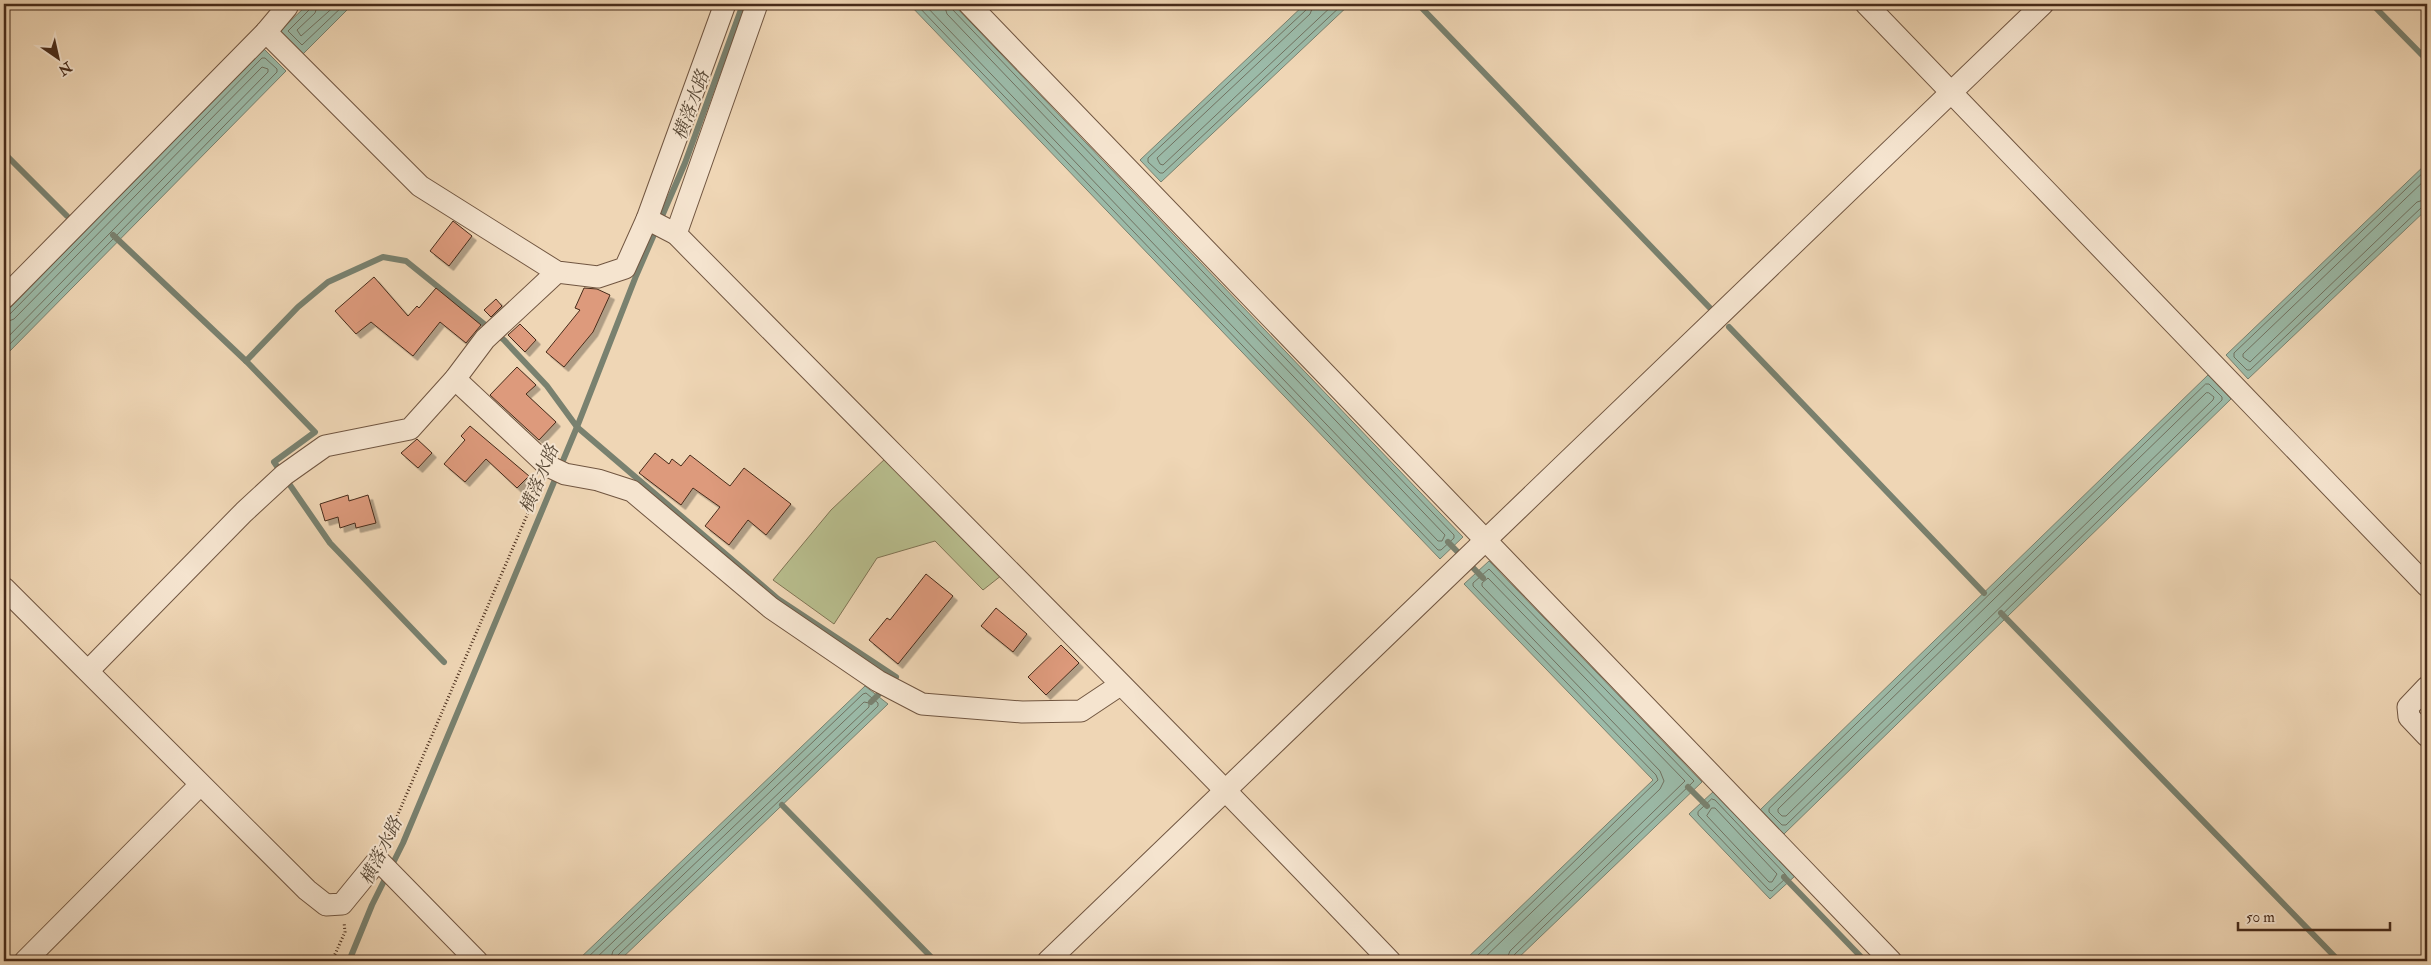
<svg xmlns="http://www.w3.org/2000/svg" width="2431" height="965" font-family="'IM FELL Double Pica','Noto Serif JP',serif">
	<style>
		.green { fill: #b8be8e; stroke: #807454 }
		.water { fill: #9bbaa8; stroke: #79816f }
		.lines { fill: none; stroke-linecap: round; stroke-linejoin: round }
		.shore { stroke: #717261; stroke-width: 1 }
		.stream { stroke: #79816f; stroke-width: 6 }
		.building { fill: #dd9a7c; stroke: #472b1a; filter: url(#shadow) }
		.minor-casing { stroke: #715641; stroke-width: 23 }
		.path { stroke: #472b1a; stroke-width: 3; stroke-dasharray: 1 2.5; stroke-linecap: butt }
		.minor { stroke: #f5e4cf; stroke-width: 21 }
		.labels { text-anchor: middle; stroke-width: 4; stroke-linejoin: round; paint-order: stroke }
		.water-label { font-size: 18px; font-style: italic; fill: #584836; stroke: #f5e4cf }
	</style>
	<defs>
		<filter id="shadow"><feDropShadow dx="4.5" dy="4.5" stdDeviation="0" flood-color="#0004"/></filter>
	</defs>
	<rect width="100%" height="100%" fill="#efd6b5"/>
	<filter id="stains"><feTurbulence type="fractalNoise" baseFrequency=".004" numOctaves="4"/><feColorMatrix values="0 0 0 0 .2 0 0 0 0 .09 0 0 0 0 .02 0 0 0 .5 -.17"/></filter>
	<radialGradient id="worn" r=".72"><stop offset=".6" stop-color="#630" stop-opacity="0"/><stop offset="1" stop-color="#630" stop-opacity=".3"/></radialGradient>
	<polygon class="green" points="887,457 1002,575 983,590 935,541 877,558 834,624 773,580 831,510"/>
	<g class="water">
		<polygon points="308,4 353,4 303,54 280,31"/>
		<polygon points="909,4 953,4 1463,537 1440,559"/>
		<polygon points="1305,4 1350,4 1161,182 1140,160"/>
		<polygon points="264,49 286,71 4,357 4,314"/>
		<polygon points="2427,163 2427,209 2248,379 2226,355"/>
		<polygon points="2208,375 2231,399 1784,834 1760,810"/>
		<polygon points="1489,561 1702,782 1515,961 1464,961 1653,780 1464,584"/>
		<polygon points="865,686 888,704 619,961 577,961"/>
		<polygon points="1714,791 1795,876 1770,899 1689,814"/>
	</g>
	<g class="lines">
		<g class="shore">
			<polyline points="311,4 310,9 288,31 302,45 345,4"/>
			<polyline points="318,4 315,13 297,30 301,36 337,4"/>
			<polyline points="916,4 1438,550 1441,550 1454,538 1454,535 952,9 950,4"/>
			<polyline points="924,4 1438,541 1442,541 1445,535 947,14 944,4"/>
			<polyline points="1308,4 1306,10 1148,158 1148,162 1160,173 1163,173 1343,4"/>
			<polyline points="1314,4 1310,14 1157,158 1160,164 1163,165 1334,4"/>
			<polyline points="2427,169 2234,353 2234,357 2247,370 2250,370 2422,207 2427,205"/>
			<polyline points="2427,178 2243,354 2243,357 2250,362 2417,202 2427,199"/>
			<polyline points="4,317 9,315 262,58 265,58 277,69 277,72 4,350"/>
			<polyline points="4,323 14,319 262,67 268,69 268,72 4,341"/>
			<polygon points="2206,384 2209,384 2222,397 2222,400 1786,825 1782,825 1769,812 1769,809"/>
			<polygon points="2209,393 2214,397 2213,400 1786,816 1782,816 1778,812 1778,809 2206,393"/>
			<polygon points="1712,799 1715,800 1786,875 1786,878 1772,891 1769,890 1698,815 1698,812"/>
			<polygon points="1712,808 1715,808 1777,874 1772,882 1769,882 1707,816"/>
			<polyline points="584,961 863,694 866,693 878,703 878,706 618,955 616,961"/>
			<polyline points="593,961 864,702 869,703 869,707 613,951 610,961"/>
			<polyline points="1472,961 1658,780 1656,775 1473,586 1473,583 1489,569 1694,781 1514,955 1512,961"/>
			<polyline points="1481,961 1660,789 1664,781 1660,771 1482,586 1482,583 1488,578 1685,781 1510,951 1506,961"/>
		</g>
		<g class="stream">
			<polyline points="1418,4 1710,308"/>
			<polyline points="2372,4 2427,60"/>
			<polyline points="4,153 67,216"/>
			<polyline points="113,235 246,361 298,307 328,282 383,257 406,261 504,340 547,386 577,427 778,599 896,677 871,702"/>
			<polyline points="1729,327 1984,593"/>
			<polyline points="246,361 315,432 274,462 330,543 444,662"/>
			<polyline points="1448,542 1483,578"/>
			<polyline points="2001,613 2339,961"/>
			<polyline points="1688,787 1707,806"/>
			<polyline points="782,805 935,961"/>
			<polyline points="1784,877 1865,961"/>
			<polyline points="349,961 372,905 403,843 577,427 636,276 685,163 743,4"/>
		</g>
	</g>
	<g class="building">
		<polygon points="453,221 472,236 449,266 430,251"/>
		<polygon points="374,277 408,316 417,306 419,308 436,288 481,325 466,343 440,322 413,356 371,322 356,334 335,311"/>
		<polygon points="584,288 597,289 610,295 593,332 564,367 546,352 580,310 575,308"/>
		<polygon points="496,299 502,306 491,317 484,310"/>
		<polygon points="520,324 536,340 525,352 508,335"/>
		<polygon points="517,367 536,385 526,394 556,422 539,440 490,395"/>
		<polygon points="470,426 529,476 517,488 486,459 465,482 444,464 465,440 461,436"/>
		<polygon points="417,439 432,453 418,468 401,453"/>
		<polygon points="655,453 669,464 672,459 681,466 690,455 730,486 744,468 791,504 766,535 748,520 729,545 705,526 720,507 693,488 681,505 639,473"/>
		<polygon points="348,495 349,501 368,495 376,523 356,528 355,523 340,528 338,517 325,521 320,504"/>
		<polygon points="926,574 953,596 898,664 869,640 887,618 890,620"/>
		<polygon points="996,608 1027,634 1013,652 981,626"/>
		<polygon points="1061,645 1079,663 1046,695 1028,677"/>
	</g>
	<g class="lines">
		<defs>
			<g id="minor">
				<polyline points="969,4 1891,961"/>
				<polyline points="1866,4 2427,586"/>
				<polyline points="266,32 420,186 557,272 598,277 625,268 647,219 725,4"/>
				<path d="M647,219L676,234C914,476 1155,715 1390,961"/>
				<polyline points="676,234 757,4"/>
				<polyline points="4,298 266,32 287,7 283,4"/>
				<polyline points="455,379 548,466 565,474 598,480 632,491 771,608 878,681 922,704 1022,712 1081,711 1120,685"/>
				<polyline points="4,588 307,890 326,905 342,904 378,860 477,961"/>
				<polyline points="88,671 244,512 284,475 325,446 410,429 455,379 485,339 557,272"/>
				<polyline points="2427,687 2408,707 2409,717 2427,736"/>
				<polyline points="25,961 200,785"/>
				<polyline points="1048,961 2043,4"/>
			</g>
		</defs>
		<use href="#minor" class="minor-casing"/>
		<g class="path">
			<polyline points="386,842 540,485"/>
			<polyline points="332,961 345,932 344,922"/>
		</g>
		<use href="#minor" class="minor"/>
	</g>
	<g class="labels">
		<g class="water-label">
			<text transform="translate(691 105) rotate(-70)" y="6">横落水路</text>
			<text transform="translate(539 479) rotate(-67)" y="6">横落水路</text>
			<text transform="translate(381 851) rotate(-64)" y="6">横落水路</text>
		</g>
	</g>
	<rect width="2431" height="965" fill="none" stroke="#efd6b5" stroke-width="20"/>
	<rect x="5" y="5" width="2421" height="955" fill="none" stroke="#472b1a" stroke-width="2.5"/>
	<rect x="10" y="10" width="2411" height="945" fill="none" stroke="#472b1a"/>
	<g transform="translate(58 58) rotate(146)" stroke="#f5e4cf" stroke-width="4" paint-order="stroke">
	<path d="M0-4L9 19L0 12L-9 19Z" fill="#472b1a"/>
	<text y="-8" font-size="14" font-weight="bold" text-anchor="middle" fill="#472b1a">N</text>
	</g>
	<path d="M2238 922v8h152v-8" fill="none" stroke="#472b1a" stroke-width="2.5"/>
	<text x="2246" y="922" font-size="15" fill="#472b1a" stroke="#f5e4cf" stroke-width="4" paint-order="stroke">50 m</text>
	<rect width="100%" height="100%" filter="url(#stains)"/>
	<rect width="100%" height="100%" fill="url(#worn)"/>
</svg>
